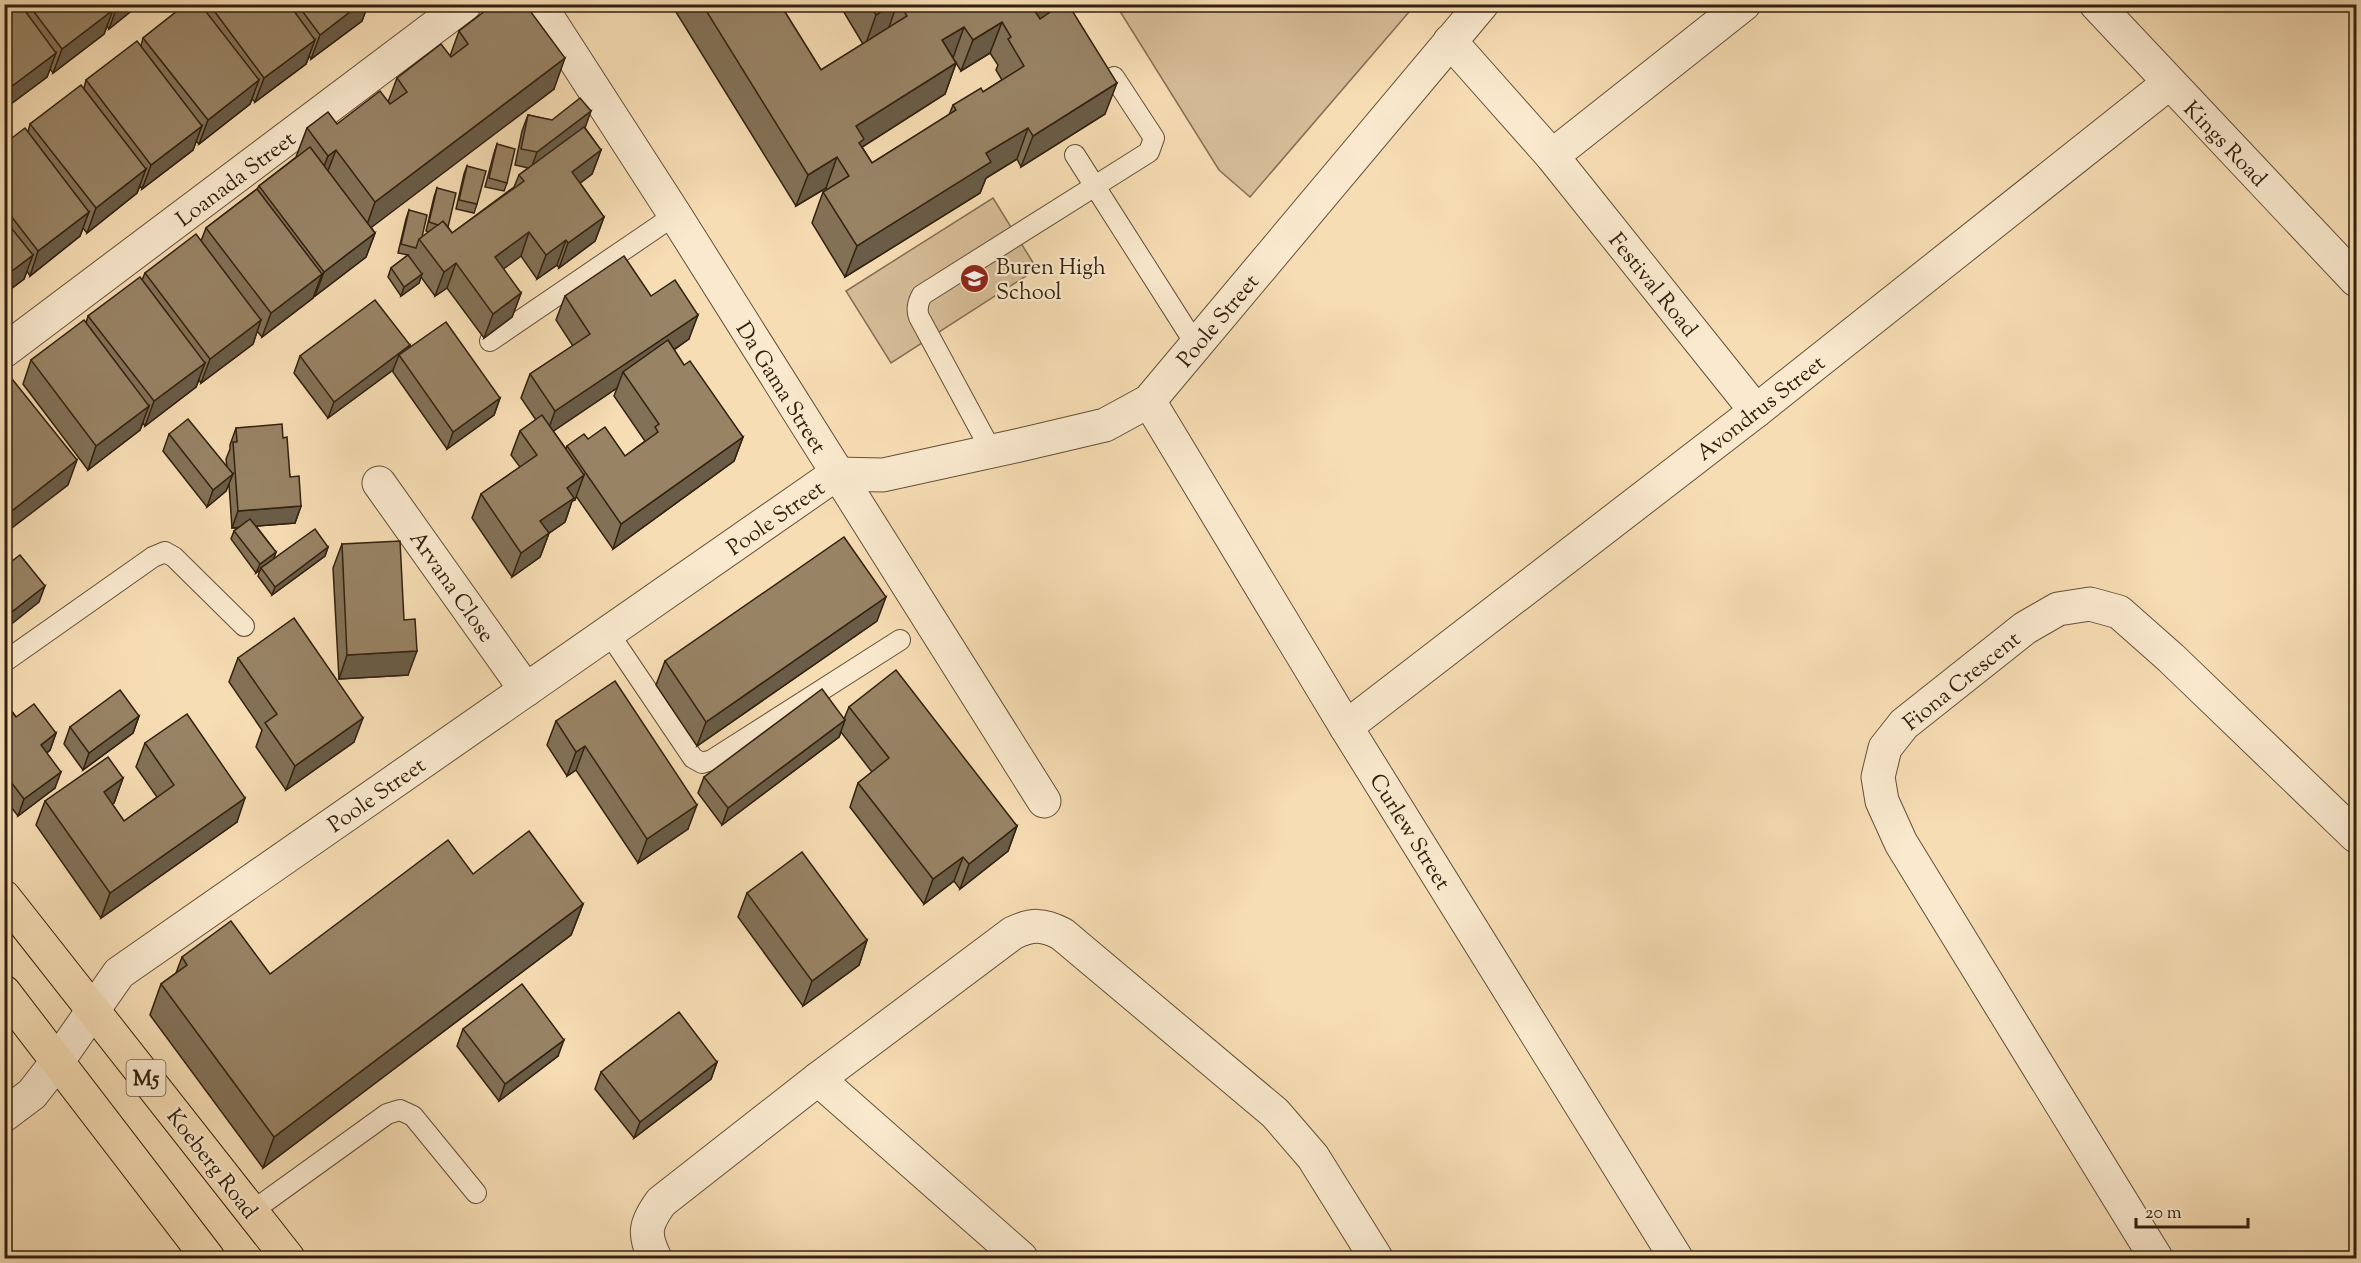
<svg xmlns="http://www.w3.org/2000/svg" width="2361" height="1263" font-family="'Sorts Mill Goudy',serif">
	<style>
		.garden { fill: #d6bd98; stroke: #846f54; stroke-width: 1.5 }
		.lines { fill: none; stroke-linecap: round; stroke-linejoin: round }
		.lane-casing { stroke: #635038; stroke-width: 22 }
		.street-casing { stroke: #635038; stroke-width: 35 }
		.primary-casing { stroke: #32210f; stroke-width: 35 }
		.lane { stroke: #fae9ce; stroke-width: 20 }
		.street { stroke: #fae9ce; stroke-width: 33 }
		.primary { stroke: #f7ddb4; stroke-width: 33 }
		.wall { fill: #837157; stroke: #32210f; stroke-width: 1.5; fill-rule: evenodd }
		.shaded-wall { fill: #6a5c47; stroke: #32210f; stroke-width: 1.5 }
		.building { fill: #988365; stroke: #32210f; stroke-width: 1.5; fill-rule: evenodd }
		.labels { text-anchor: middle; stroke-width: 4.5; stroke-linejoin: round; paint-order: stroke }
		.shield { fill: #fae9ce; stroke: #6e5d48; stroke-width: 1.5 }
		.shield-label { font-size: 21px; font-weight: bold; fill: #32210f }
		.street-label { font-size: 22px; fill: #32210f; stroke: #fae9ce }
		.poi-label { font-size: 22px; fill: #32210f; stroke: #fae9ce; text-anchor: start }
	</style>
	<rect width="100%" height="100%" fill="#f7ddb4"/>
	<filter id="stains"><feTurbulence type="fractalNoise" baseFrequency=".00333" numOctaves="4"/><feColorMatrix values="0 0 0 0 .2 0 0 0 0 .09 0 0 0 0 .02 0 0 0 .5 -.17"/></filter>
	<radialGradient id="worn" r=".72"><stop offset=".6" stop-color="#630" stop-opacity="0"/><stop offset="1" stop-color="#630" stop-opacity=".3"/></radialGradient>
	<g class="garden">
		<polygon points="1116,5 1415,5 1250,197 1219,170"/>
		<polygon points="993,198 1037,269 891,363 846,291"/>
	</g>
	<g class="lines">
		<defs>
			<g id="lane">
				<polyline points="1075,155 1196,345"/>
				<polyline points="490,341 675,215"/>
				<path d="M992,452L919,317C916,309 918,302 922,295L1149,152L1154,138L1114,77"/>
				<polyline points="608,632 693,758 702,763 712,760 900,640"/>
				<polyline points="4,662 153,557 165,552 174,557 244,626"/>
				<polyline points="251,1212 387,1114 400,1110 413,1116 476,1193"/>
			</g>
			<g id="street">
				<polyline points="539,4 675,215 1044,801"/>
				<polyline points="2096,4 2356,280"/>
				<polyline points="1450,41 1552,156 1756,411"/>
				<polyline points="1552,156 1744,4"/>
				<polyline points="4,351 465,4"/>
				<polyline points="1149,401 1346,727 1676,1258"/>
				<polyline points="379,483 526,690"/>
				<polyline points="1346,727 1756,411 2169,83"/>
				<polyline points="818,1079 1021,1258"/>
				<polyline points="4,1115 32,1094 57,1062 119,973 836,474 883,475 1020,445 1105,425 1149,401 1482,4"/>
				<path d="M655,1258C643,1234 645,1224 661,1202L818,1079L1013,933C1032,924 1043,924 1062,934L1275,1113L1313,1157L1376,1258"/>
				<polyline points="2156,1258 1901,843 1882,801 1878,777 1885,748 1904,724 2025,628 2058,609 2090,604 2119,612 2171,658 2356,836"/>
			</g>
			<g id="primary">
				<polyline points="4,897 288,1258"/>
				<polyline points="4,992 208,1258"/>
			</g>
		</defs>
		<use href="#lane" class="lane-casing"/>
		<use href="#street" class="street-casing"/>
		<use href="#primary" class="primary-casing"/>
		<use href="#lane" class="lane"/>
		<use href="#street" class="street"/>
		<use href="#primary" class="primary"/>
	</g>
	<g class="wall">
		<polygon points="4,4 140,4 109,29 107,26 104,34 53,73 50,69 47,77 4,109"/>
		<polygon points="186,4 368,4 362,21 311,59 309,56 306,64 255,102 252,99 250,104 199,144 196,141 193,150 142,189 140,186 137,193 87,233 83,228 80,236 30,276 27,271 24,279 4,294 4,144 28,132 30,124 84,88 86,80 141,46 143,38"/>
		<path d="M671,4H780L821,70L863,44L839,4H1052L1049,13L1105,114L1021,167L1017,159L986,178L980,193L845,277L812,223L823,192L827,190L826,188L796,206ZM990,53L998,65L996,70L1002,80L983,92L953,105L949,115L872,163L862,147L945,94L956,63L953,58L961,71Z"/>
		<polygon points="459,31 554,89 371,227 375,233 366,257 315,296 314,295 313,298 262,337 257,331 253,344 201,383 199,380 196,387 145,426 143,423 140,430 88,470 23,384 31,360 86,323 88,316 142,280 145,273 201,241 206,228 257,189 259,186 296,157 307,128 337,124 388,102 397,78 450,56"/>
		<polygon points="528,115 585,128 601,150 592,174 580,183 604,217 595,241 559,268 557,265 537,279 521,256 503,269 521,293 512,317 484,338 447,288 435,296 421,277 419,283 401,296 388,277 391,268 408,255 398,253 406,219 409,210 422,237 429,232 426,231 434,197 437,188 448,227 452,233 514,187 519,175 528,168 515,165 522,131"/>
		<polygon points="497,144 507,183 504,191 485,187 494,153"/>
		<polygon points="467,166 477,204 474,213 456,209 464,174"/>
		<path d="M565,296H651L689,339L674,350L684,365L743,437L734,461L613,549L576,496L575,500L572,501L565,522L549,533L540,557L512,577L472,518L481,494L520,467L511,455L520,431L536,420L521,398L530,374L573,346L556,320ZM617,388L614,396L645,441L625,456L588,439L567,446L566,449L553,431Z"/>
		<polygon points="410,345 409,348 500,398 494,415 447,449 393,372 393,370 328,418 294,373 300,356"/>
		<polygon points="236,428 283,438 290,477 301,506 295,523 256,526 276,552 273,559 328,547 325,556 272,595 258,576 260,570 256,573 231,539 234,531 238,528 232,528 229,484 226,491 207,507 163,451 169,434 227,467 226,459 230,449 230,445"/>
		<polygon points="342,544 404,620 408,675 339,679 333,568"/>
		<polygon points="877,621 697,746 656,685 665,661"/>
		<polygon points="238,658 354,742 286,790 256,747 262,730 229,682"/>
		<polygon points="4,701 16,717 56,733 50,750 47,753 55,788 18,816 4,798"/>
		<polygon points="849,707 1017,826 1008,851 960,889 954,881 924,904 850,807 858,783 872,772 841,732 839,737 722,825 698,793 704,777 844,719"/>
		<polygon points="139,716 133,733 83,770 64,744 70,727"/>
		<polygon points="556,721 688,829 638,863 576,770 567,776 547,745"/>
		<polygon points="145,743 237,822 101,918 36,825 45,801 123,778 114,803 112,804 124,821 157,797 136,767"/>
		<polygon points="473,874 583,904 571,935 263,1168 150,1015 161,984 176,973 182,957 270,974"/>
		<polygon points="747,893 867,940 859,965 803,1006 738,917"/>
		<polygon points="463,1029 558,1056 499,1101 457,1046"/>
		<polygon points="717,1062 711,1079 634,1138 595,1089 601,1072"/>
	</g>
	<g class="shaded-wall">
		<polygon points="118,4 140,4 109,29"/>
		<polygon points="360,4 368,4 362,21 311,59 320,35"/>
		<polygon points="893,4 897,4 887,33 865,46 876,15"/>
		<polygon points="1032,4 1052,4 1046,20 1020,36"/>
		<polygon points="113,10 104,34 53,73 62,49"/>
		<polygon points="1002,22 990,53 961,71 973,40"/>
		<polygon points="964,27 953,58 942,40"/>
		<polygon points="315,40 306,64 255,102 264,78"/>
		<polygon points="56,53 47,77 4,109 4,92"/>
		<polygon points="565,58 554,89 364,233 375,202"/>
		<polygon points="956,63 945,94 862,147 853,170 856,126"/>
		<polygon points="259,80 250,104 199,144 208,120"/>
		<polygon points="1117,83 1105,114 1021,167 1033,136"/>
		<polygon points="591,111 585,128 531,169 537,152"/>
		<polygon points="202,126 193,150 142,189 151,165"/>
		<polygon points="1028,128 1017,159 986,178 980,193 845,277 857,246 986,153"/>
		<polygon points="336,150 324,181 316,187 328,156"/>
		<polygon points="601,150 592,174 563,196 572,172"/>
		<polygon points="837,157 826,188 796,206 808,175"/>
		<polygon points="146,169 137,193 87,233 96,208"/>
		<polygon points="89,212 80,236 30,276 38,251"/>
		<polygon points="604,217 595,241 559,268 568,243"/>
		<polygon points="529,232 521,256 486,282 495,257"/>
		<polygon points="375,233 366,257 315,296 324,272"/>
		<polygon points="566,240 557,265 537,279 546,255"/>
		<polygon points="33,255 24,279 4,294 4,277"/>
		<polygon points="456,263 447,288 435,296 444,272"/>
		<polygon points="322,274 313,298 262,337 271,313"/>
		<polygon points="422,274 419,283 401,296 404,287"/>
		<polygon points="521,293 512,317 484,338 493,314"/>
		<polygon points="698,315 689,339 629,380 623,372 617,388 546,436 555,411"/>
		<polygon points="261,320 253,344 201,383 210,359"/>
		<polygon points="410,345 404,362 399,355 393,370 328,418 334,402"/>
		<polygon points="205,363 196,387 145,426 154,401"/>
		<polygon points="500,398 494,415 447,449 453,432"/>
		<polygon points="149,406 140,430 88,470 96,446"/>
		<polygon points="743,437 734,461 613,549 621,524"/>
		<polygon points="77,460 68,485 4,534 4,517"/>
		<polygon points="233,474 226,491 207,507 213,490"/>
		<polygon points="584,475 575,500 572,501 565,522 532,545 540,521 567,488"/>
		<polygon points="301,506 295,523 232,528 238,511"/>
		<polygon points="549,533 540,557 512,577 521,553"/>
		<polygon points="328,547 325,556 272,595 275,587"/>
		<polygon points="276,552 273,561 261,568 260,570 256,573 260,564"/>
		<polygon points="45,586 39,602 4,630 4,618"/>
		<polygon points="886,597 877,621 697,746 706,722"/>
		<polygon points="417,651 408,675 339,679 347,655"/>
		<polygon points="139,716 133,733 83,770 89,753"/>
		<polygon points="363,718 354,742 286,790 295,766"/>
		<polygon points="845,720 839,737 722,825 728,808"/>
		<polygon points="56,733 50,750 35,762 41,745"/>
		<polygon points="585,746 576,770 567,776 576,752"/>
		<polygon points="61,772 55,788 18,816 24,799"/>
		<polygon points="123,778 114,803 95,816 104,792"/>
		<polygon points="245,798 237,822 101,918 110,893"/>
		<polygon points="697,805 688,829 638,863 647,839"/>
		<polygon points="1017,826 1008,851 960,889 969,864"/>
		<polygon points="963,857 954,881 924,904 933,879"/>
		<polygon points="583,904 571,935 263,1168 274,1137"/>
		<polygon points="867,940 859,965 803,1006 812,981"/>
		<polygon points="564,1040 558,1056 499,1101 505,1084"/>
		<polygon points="717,1062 711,1079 634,1138 640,1122"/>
	</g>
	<g class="building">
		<polygon points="4,4 20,4 56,53 4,92"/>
		<polygon points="28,4 109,4 113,10 62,49"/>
		<polygon points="186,4 200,4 259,80 208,120 143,38"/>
		<polygon points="209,4 289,4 315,40 264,78"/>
		<polygon points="297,4 360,4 320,35"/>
		<polygon points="494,4 509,4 512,10 519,4 525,4 565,58 375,202 336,150 328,156 307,128 328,112 337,124 380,91 390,104 407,92 397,78 441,44 451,57 468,44 459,31"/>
		<path d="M702,4H780L821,70L907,16L900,4H1032L1031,5L1040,19L1062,4H1068L1117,83L1033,136L1028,128L986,153L991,162L857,246L823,192L849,176L837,157L808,175ZM1002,22L1011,37L1008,39L1024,66L983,92L981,88L953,105L956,110L872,163L859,143L864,139L856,126L956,63L942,40L964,27L973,40Z"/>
		<polygon points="869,4 893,4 876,15"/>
		<polygon points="137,41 202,126 151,165 86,80"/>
		<polygon points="81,85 146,169 96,208 30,124"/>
		<polygon points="580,98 591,111 537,152 521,149 528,115 552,120"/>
		<polygon points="584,127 601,150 572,172 604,217 568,243 566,240 546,255 529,232 495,257 521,293 493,314 456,263 444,272 419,239 443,221 452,233 524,181 519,175"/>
		<polygon points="25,128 89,212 38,251 4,207 4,144"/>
		<polygon points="497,144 515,149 507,183 489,178"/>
		<polygon points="310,147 375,233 324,272 259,186"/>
		<polygon points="467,166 486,171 477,204 459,200"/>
		<polygon points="437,188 456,193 448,227 443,221 438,225 429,222"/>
		<polygon points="257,189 322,274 271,313 206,228"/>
		<polygon points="409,210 427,215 422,237 419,239 416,248 401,244"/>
		<polygon points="4,219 33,255 4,277"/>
		<polygon points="196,234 261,320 210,359 145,273"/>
		<polygon points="408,255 422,274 404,287 391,268"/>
		<polygon points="624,256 651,296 675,280 698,315 555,411 530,374 590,334 565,296"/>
		<polygon points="140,277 205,363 154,401 88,316"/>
		<polygon points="375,300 410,345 334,402 300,356"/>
		<polygon points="84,320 149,406 96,446 31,360"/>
		<polygon points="446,322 500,398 453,432 399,355"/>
		<polygon points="668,340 684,365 690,361 743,437 621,524 567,446 584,434 588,439 605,427 625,456 658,432 655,427 659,424 623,372"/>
		<polygon points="4,369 77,460 4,517"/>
		<polygon points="542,415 584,475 567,488 574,498 540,521 549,533 521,553 481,494 537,455 520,431"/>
		<polygon points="188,419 233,474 213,490 169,434"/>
		<polygon points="282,424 283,438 287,437 290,477 299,476 301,506 238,511 233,442 237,442 236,428"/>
		<polygon points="250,519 276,552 260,564 234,531"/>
		<polygon points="315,529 328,547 275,587 261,568"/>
		<polygon points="844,537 886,597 706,722 665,661"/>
		<polygon points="400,541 404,620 415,619 417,651 347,655 342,544"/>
		<polygon points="20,555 45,586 4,618 4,567"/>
		<polygon points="294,618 363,718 295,766 265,723 277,714 238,658"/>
		<polygon points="896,670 1017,826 969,864 963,857 933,879 858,783 889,758 849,707"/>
		<polygon points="615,681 697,805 647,839 585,746 576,752 556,721"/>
		<polygon points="822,689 845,720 728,808 704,777"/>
		<polygon points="120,690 139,716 89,753 70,727"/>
		<polygon points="4,701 16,717 34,704 56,733 41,745 61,772 24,799 4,773"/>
		<polygon points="187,714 245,798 110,893 45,801 108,757 123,778 104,792 124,821 174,785 145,743"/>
		<polygon points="529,831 583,904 274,1137 161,984 187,965 182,957 231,921 270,974 448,840 473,874"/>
		<polygon points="802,852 867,940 812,981 747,893"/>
		<polygon points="522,984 564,1040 505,1084 463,1029"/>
		<polygon points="679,1012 717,1062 640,1122 601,1072"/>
	</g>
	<defs>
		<symbol id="school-disc" viewBox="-11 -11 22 22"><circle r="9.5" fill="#8f2418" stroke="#fae9ce"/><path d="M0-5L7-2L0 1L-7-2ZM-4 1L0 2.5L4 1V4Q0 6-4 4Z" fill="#fff"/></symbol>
	</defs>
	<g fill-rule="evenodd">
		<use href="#school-disc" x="958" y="262" width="33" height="33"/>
	</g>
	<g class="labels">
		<rect class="shield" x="126.5" y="1060" width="39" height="36" rx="4.5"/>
		<g class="shield-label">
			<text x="146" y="1085">M5</text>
		</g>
		<g class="street-label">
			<text transform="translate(2226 143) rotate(46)" y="8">Kings Road</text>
			<text transform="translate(235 178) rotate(-37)" y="8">Loanada Street</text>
			<text transform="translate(1654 284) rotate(51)" y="8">Festival Road</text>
			<text transform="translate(1217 320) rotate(-50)" y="8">Poole Street</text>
			<text transform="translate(782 387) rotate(58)" y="8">Da Gama Street</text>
			<text transform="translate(1760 407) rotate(-38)" y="8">Avondrus Street</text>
			<text transform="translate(775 517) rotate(-35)" y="8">Poole Street</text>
			<text transform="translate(453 586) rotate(55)" y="8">Arvana Close</text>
			<text transform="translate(1961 680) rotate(-39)" y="8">Fiona Crescent</text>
			<text transform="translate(376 794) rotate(-35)" y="8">Poole Street</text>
			<text transform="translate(1411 831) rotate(58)" y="8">Curlew Street</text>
			<text transform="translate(213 1163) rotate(52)" y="8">Koeberg Road</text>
		</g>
		<g class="poi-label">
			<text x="996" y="274">Buren High<tspan x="996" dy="25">School</tspan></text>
		</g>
	</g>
	<rect width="2361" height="1263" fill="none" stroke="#f7ddb4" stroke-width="24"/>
	<rect x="6" y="6" width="2349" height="1251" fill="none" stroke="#32210f" stroke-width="3"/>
	<rect x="12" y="12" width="2337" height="1239" fill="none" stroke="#32210f" stroke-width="1.5"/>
	<path d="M2136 1218v9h112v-9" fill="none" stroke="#32210f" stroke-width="3"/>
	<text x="2145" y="1218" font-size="18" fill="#32210f" stroke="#fae9ce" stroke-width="4.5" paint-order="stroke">20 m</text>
	<rect width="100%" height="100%" filter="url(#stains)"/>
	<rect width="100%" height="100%" fill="url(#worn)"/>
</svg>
